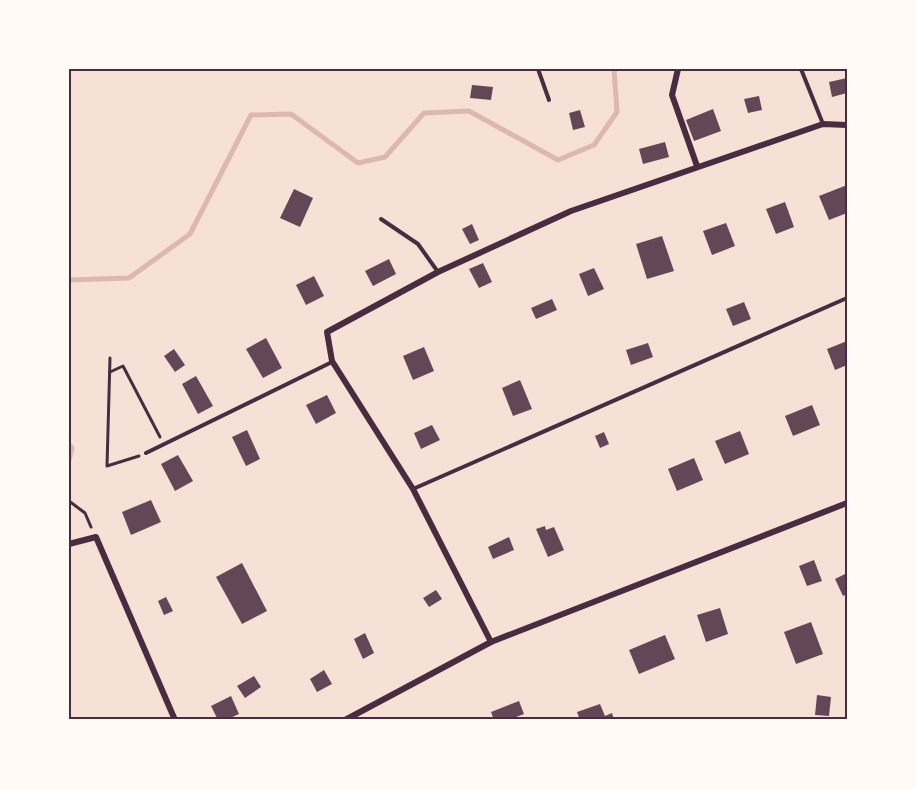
<svg xmlns="http://www.w3.org/2000/svg" width="916" height="789" font-family="'Work Sans',sans-serif">
	<style>
		.lines { fill: none; stroke-linecap: round; stroke-linejoin: round }
		.stream { stroke: #dcb8b0; stroke-width: 5 }
		.building { fill: #644757 }
		.path { stroke: #4a2c40; stroke-width: 3 }
		.service { stroke: #4a2c40; stroke-width: 4 }
		.minor { stroke: #4a2c40; stroke-width: 6 }
		.neatline { fill: none; stroke: #4a2c40; stroke-width: 2 }
	</style>
	<rect width="100%" height="100%" fill="#f7e1d7"/>
	<g class="lines">
		<g class="stream">
			<polyline points="69,280 129,278 190,234 251,115 291,114 358,163 385,157 424,113 469,111 558,160 594,145 617,112 614,69"/>
			<polyline points="69,444 72,448 69,460"/>
		</g>
	</g>
	<g class="building">
		<polygon points="847,78 847,93 832,97 829,82"/>
		<polygon points="472,85 493,87 491,100 470,98"/>
		<polygon points="759,96 762,110 748,113 744,99"/>
		<polygon points="713,109 721,131 694,141 686,120"/>
		<polygon points="580,110 585,127 573,130 569,113"/>
		<polygon points="665,142 669,157 643,164 639,149"/>
		<polygon points="847,185 847,213 829,220 819,196"/>
		<polygon points="294,189 313,198 300,227 280,218"/>
		<polygon points="785,202 794,227 776,234 766,209"/>
		<polygon points="726,223 735,246 712,255 703,231"/>
		<polygon points="472,224 479,240 470,244 462,229"/>
		<polygon points="662,236 674,271 647,279 636,244"/>
		<polygon points="389,259 396,274 373,286 365,271"/>
		<polygon points="483,263 492,282 479,288 469,269"/>
		<polygon points="594,268 604,289 588,296 579,274"/>
		<polygon points="314,276 324,296 306,305 296,285"/>
		<polygon points="552,299 557,310 536,319 531,308"/>
		<polygon points="744,302 751,319 733,326 726,309"/>
		<polygon points="266,338 282,368 263,378 246,349"/>
		<polygon points="847,341 847,365 835,370 827,349"/>
		<polygon points="648,343 653,357 631,365 626,350"/>
		<polygon points="424,347 434,371 413,380 403,356"/>
		<polygon points="174,349 185,365 175,372 164,356"/>
		<polygon points="196,376 213,406 198,414 182,384"/>
		<polygon points="520,380 532,409 513,416 502,388"/>
		<polygon points="327,395 336,413 316,424 306,405"/>
		<polygon points="812,405 820,425 793,436 785,416"/>
		<polygon points="432,425 440,440 421,449 414,433"/>
		<polygon points="247,430 260,459 246,466 232,437"/>
		<polygon points="740,431 749,454 725,464 715,441"/>
		<polygon points="604,432 609,444 600,448 595,436"/>
		<polygon points="178,455 193,481 175,491 161,464"/>
		<polygon points="694,458 703,480 677,491 668,469"/>
		<polygon points="151,500 161,522 131,535 122,512"/>
		<polygon points="545,526 546,530 554,527 564,550 548,557 536,529"/>
		<polygon points="509,537 514,550 493,559 488,547"/>
		<polygon points="814,560 822,581 807,586 799,566"/>
		<polygon points="242,563 267,611 242,624 216,577"/>
		<polygon points="847,573 847,594 843,596 835,579"/>
		<polygon points="436,590 442,599 429,607 423,598"/>
		<polygon points="166,597 173,611 164,615 158,601"/>
		<polygon points="720,608 728,634 706,642 697,615"/>
		<polygon points="811,622 823,654 796,664 784,632"/>
		<polygon points="365,633 374,653 363,659 354,639"/>
		<polygon points="665,635 675,659 639,674 629,650"/>
		<polygon points="324,670 332,684 317,692 310,679"/>
		<polygon points="254,676 261,687 245,698 237,686"/>
		<polygon points="817,695 831,697 829,716 815,715"/>
		<polygon points="231,696 239,714 226,720 218,720 211,706"/>
		<polygon points="519,701 524,714 508,720 494,720 491,712"/>
		<polygon points="600,704 605,716 612,713 614,720 580,720 577,712"/>
	</g>
	<g class="lines">
		<g class="path">
			<polyline points="110,358 107,466 139,456"/>
			<polyline points="110,372 123,366 160,437"/>
			<polyline points="69,501 85,513 91,527"/>
		</g>
		<g class="service">
			<polyline points="538,69 549,100"/>
			<polyline points="801,69 823,124"/>
			<polyline points="381,219 418,244 438,272"/>
			<polyline points="146,453 332,362"/>
			<polyline points="413,489 847,298"/>
		</g>
		<g class="minor">
			<polyline points="678,69 672,95 697,166"/>
			<polyline points="69,544 96,537 175,720"/>
			<polyline points="491,642 413,489 332,361 327,332 438,272 571,211 823,124 847,125"/>
			<polyline points="345,720 491,642 847,503"/>
		</g>
	</g>
	<rect width="916" height="789" fill="none" stroke="#fffaf5" stroke-width="141"/>
	<rect x="70" y="70" width="776" height="648" class="neatline"/>
</svg>
